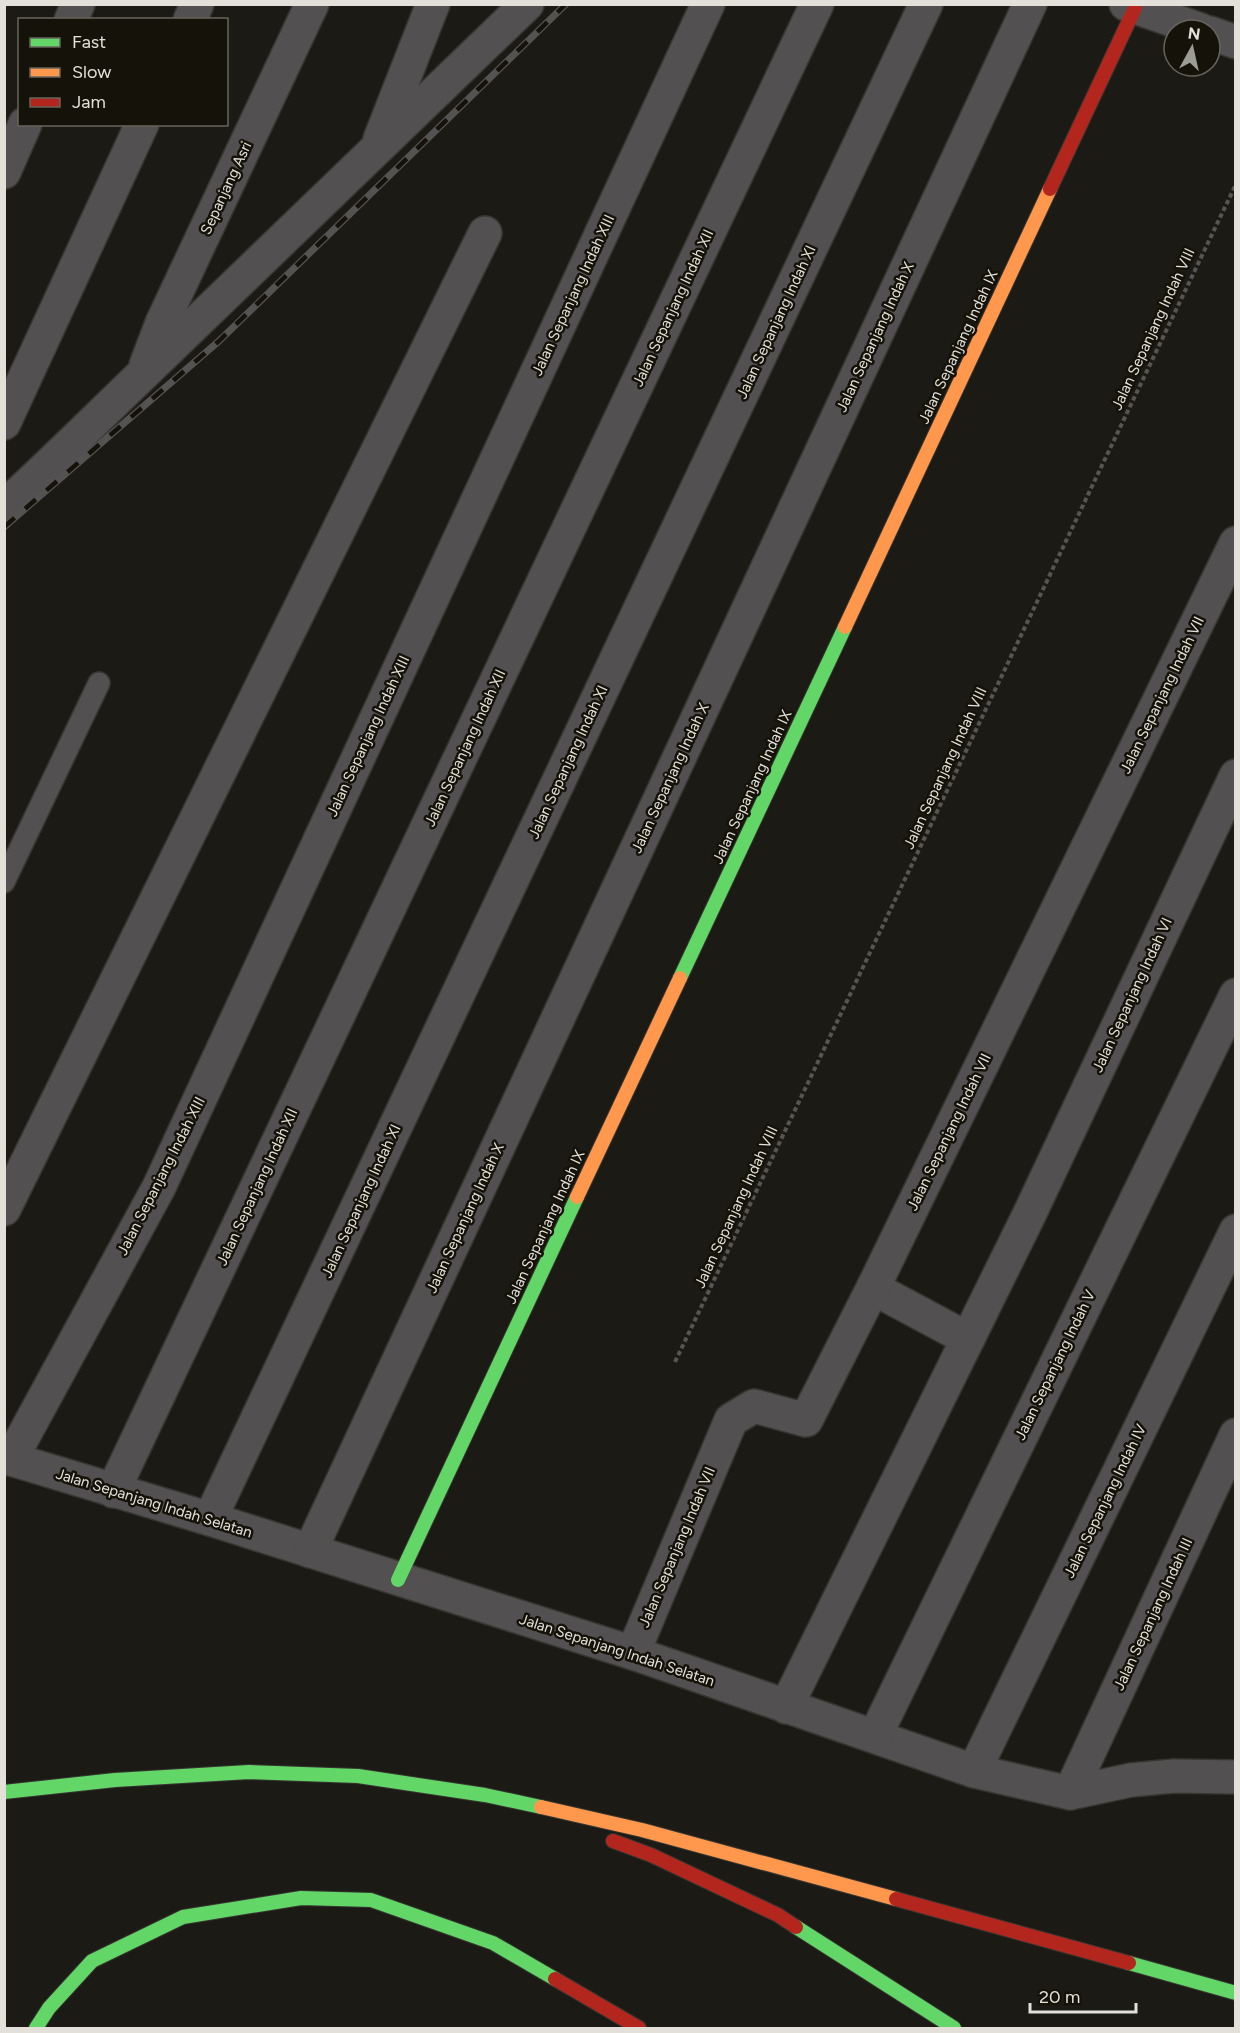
<svg xmlns="http://www.w3.org/2000/svg" width="1240" height="2033" font-family="Figtree,sans-serif">
	<style>
		.lines { fill: none; stroke-linecap: round; stroke-linejoin: round }
		.lane-casing { stroke: #363530; stroke-width: 24 }
		.street-casing { stroke: #363530; stroke-width: 36 }
		.fast-casing { stroke: #363530; stroke-width: 16 }
		.slow-casing { stroke: #363530; stroke-width: 16 }
		.jam-casing { stroke: #363530; stroke-width: 16 }
		.path { stroke: #565554; stroke-width: 4; stroke-dasharray: 4.5 3; stroke-linecap: butt }
		.lane { stroke: #535051; stroke-width: 21 }
		.street { stroke: #535051; stroke-width: 33 }
		.fast { stroke: #63d668; stroke-width: 14 }
		.slow { stroke: #ff974d; stroke-width: 14 }
		.jam { stroke: #b3261e; stroke-width: 14 }
		.rail-casing { stroke: #555352; stroke-width: 7 }
		.rail { stroke: #151209; stroke-width: 4.5; stroke-dasharray: 14; stroke-linecap: butt }
		.labels { text-anchor: middle; stroke-width: 5; stroke-linejoin: round; paint-order: stroke }
		.street-label { font-size: 15px; fill: #e2e0d9; stroke: #151209 }
	</style>
	<rect width="100%" height="100%" fill="#1b1a14"/>
	<g class="lines">
		<defs>
			<polyline id="lane" points="4,882 99,683"/>
			<g id="street">
				<polyline points="1126,4 1201,30"/>
				<polyline points="71,20 78,4"/>
				<polyline points="190,20 197,4"/>
				<polyline points="1210,33 1236,42"/>
				<polyline points="380,139 433,4"/>
				<polyline points="4,172 25,124"/>
				<polyline points="146,365 162,323 312,4"/>
				<polyline points="4,423 142,124"/>
				<path d="M4,507C52,463 98,417 145,372C272,250 399,127 527,4"/>
				<polyline points="4,1209 485,233"/>
				<polyline points="873,1288 968,1339"/>
				<polyline points="4,1457 210,1519 633,1653 974,1771 1070,1793 1131,1780 1174,1776 1236,1777"/>
				<polyline points="11,1459 159,1187 708,4"/>
				<polyline points="113,1491 817,4"/>
				<polyline points="210,1519 926,4"/>
				<polyline points="310,1551 1030,4"/>
				<polyline points="633,1653 731,1420 754,1406 806,1420 873,1288 1236,543"/>
				<polyline points="786,1707 1029,1215 1236,776"/>
				<polyline points="875,1736 1236,995"/>
				<polyline points="974,1771 1236,1231"/>
				<polyline points="1070,1793 1236,1435"/>
			</g>
			<g id="fast">
				<polyline points="680,978 845,627"/>
				<polyline points="398,1580 577,1197"/>
				<polyline points="4,1792 115,1780 249,1772 358,1776 485,1795 541,1807"/>
				<polyline points="796,1927 954,2028"/>
				<polyline points="1129,1963 1236,1993"/>
				<polyline points="36,2028 49,2008 92,1961 183,1917 301,1898 371,1900 493,1943 555,1979"/>
			</g>
			<g id="slow">
				<polyline points="845,627 1050,189"/>
				<polyline points="577,1197 680,978"/>
				<polyline points="541,1807 642,1830 896,1899"/>
			</g>
			<g id="jam">
				<polyline points="1050,189 1135,8"/>
				<polyline points="613,1841 651,1855 778,1915 796,1927"/>
				<polyline points="896,1899 1129,1963"/>
				<polyline points="555,1979 639,2028"/>
			</g>
		</defs>
		<use href="#lane" class="lane-casing"/>
		<use href="#street" class="street-casing"/>
		<use href="#fast" class="fast-casing"/>
		<use href="#slow" class="slow-casing"/>
		<use href="#jam" class="jam-casing"/>
		<polyline class="path" points="675,1362 1236,184"/>
		<use href="#lane" class="lane"/>
		<use href="#street" class="street"/>
		<use href="#fast" class="fast"/>
		<use href="#slow" class="slow"/>
		<use href="#jam" class="jam"/>
		<defs>
			<polyline id="rail" points="4,527 219,341 566,4"/>
		</defs>
		<use href="#rail" class="rail-casing"/>
		<use href="#rail" class="rail"/>
	</g>
	<g class="labels">
		<g class="street-label">
			<text transform="translate(226 188) rotate(-65)" y="5">Sepanjang Asri</text>
			<text transform="translate(573 295) rotate(-65)" y="5">Jalan Sepanjang Indah XIII</text>
			<text transform="translate(673 308) rotate(-65)" y="5">Jalan Sepanjang Indah XII</text>
			<text transform="translate(776 322) rotate(-65)" y="5">Jalan Sepanjang Indah XI</text>
			<text transform="translate(1153 329) rotate(-65)" y="5">Jalan Sepanjang Indah VIII</text>
			<text transform="translate(875 337) rotate(-65)" y="5">Jalan Sepanjang Indah X</text>
			<text transform="translate(958 347) rotate(-65)" y="5">Jalan Sepanjang Indah IX</text>
			<text transform="translate(1162 695) rotate(-64)" y="5">Jalan Sepanjang Indah VII</text>
			<text transform="translate(368 736) rotate(-65)" y="5">Jalan Sepanjang Indah XIII</text>
			<text transform="translate(465 748) rotate(-65)" y="5">Jalan Sepanjang Indah XII</text>
			<text transform="translate(568 762) rotate(-65)" y="5">Jalan Sepanjang Indah XI</text>
			<text transform="translate(945 768) rotate(-65)" y="5">Jalan Sepanjang Indah VIII</text>
			<text transform="translate(670 778) rotate(-65)" y="5">Jalan Sepanjang Indah X</text>
			<text transform="translate(752 787) rotate(-65)" y="5">Jalan Sepanjang Indah IX</text>
			<text transform="translate(1132 995) rotate(-65)" y="5">Jalan Sepanjang Indah VI</text>
			<text transform="translate(949 1132) rotate(-64)" y="5">Jalan Sepanjang Indah VII</text>
			<text transform="translate(161 1176) rotate(-63)" y="5">Jalan Sepanjang Indah XIII</text>
			<text transform="translate(257 1187) rotate(-65)" y="5">Jalan Sepanjang Indah XII</text>
			<text transform="translate(361 1201) rotate(-65)" y="5">Jalan Sepanjang Indah XI</text>
			<text transform="translate(736 1207) rotate(-65)" y="5">Jalan Sepanjang Indah VIII</text>
			<text transform="translate(465 1218) rotate(-65)" y="5">Jalan Sepanjang Indah X</text>
			<text transform="translate(545 1227) rotate(-65)" y="5">Jalan Sepanjang Indah IX</text>
			<text transform="translate(1055 1365) rotate(-64)" y="5">Jalan Sepanjang Indah V</text>
			<text transform="translate(1105 1501) rotate(-64)" y="5">Jalan Sepanjang Indah IV</text>
			<text transform="translate(154 1503) rotate(17)" y="5">Jalan Sepanjang Indah Selatan</text>
			<text transform="translate(677 1547) rotate(-67)" y="5">Jalan Sepanjang Indah VII</text>
			<text transform="translate(1153 1614) rotate(-65)" y="5">Jalan Sepanjang Indah III</text>
			<text transform="translate(617 1650) rotate(18)" y="5">Jalan Sepanjang Indah Selatan</text>
		</g>
	</g>
	<rect width="1240" height="2033" fill="none" stroke="#e2e0d9" stroke-width="12"/>
	<rect x="18" y="18" width="210" height="108" fill="#151209" stroke="#67645c" stroke-width="1.5"/>
	<rect x="30" y="38" width="30" height="9" fill="#63d668" stroke="#67645c" stroke-width="1.5"/>
	<text x="72" y="48" font-size="18" fill="#e2e0d9">Fast</text>
	<rect x="30" y="68" width="30" height="9" fill="#ff974d" stroke="#67645c" stroke-width="1.5"/>
	<text x="72" y="78" font-size="18" fill="#e2e0d9">Slow</text>
	<rect x="30" y="98" width="30" height="9" fill="#b3261e" stroke="#67645c" stroke-width="1.5"/>
	<text x="72" y="108" font-size="18" fill="#e2e0d9">Jam</text>
	<g transform="translate(1192 48) rotate(8)"><circle r="28" fill="#151209" stroke="#67645c" stroke-width="1.5"/>
	<path d="M0-4.5L10 22L0 15L-10 22Z" fill="#9c9b94"/>
	<text y="-9" font-size="16" font-weight="bold" text-anchor="middle" fill="#e2e0d9">N</text>
	</g>
	<path d="M1030 2003v9h106v-9" fill="none" stroke="#e2e0d9" stroke-width="3"/>
	<text x="1039" y="2003" font-size="18" fill="#e2e0d9" stroke="#151209" stroke-width="4.5" paint-order="stroke">20 m</text>
</svg>
